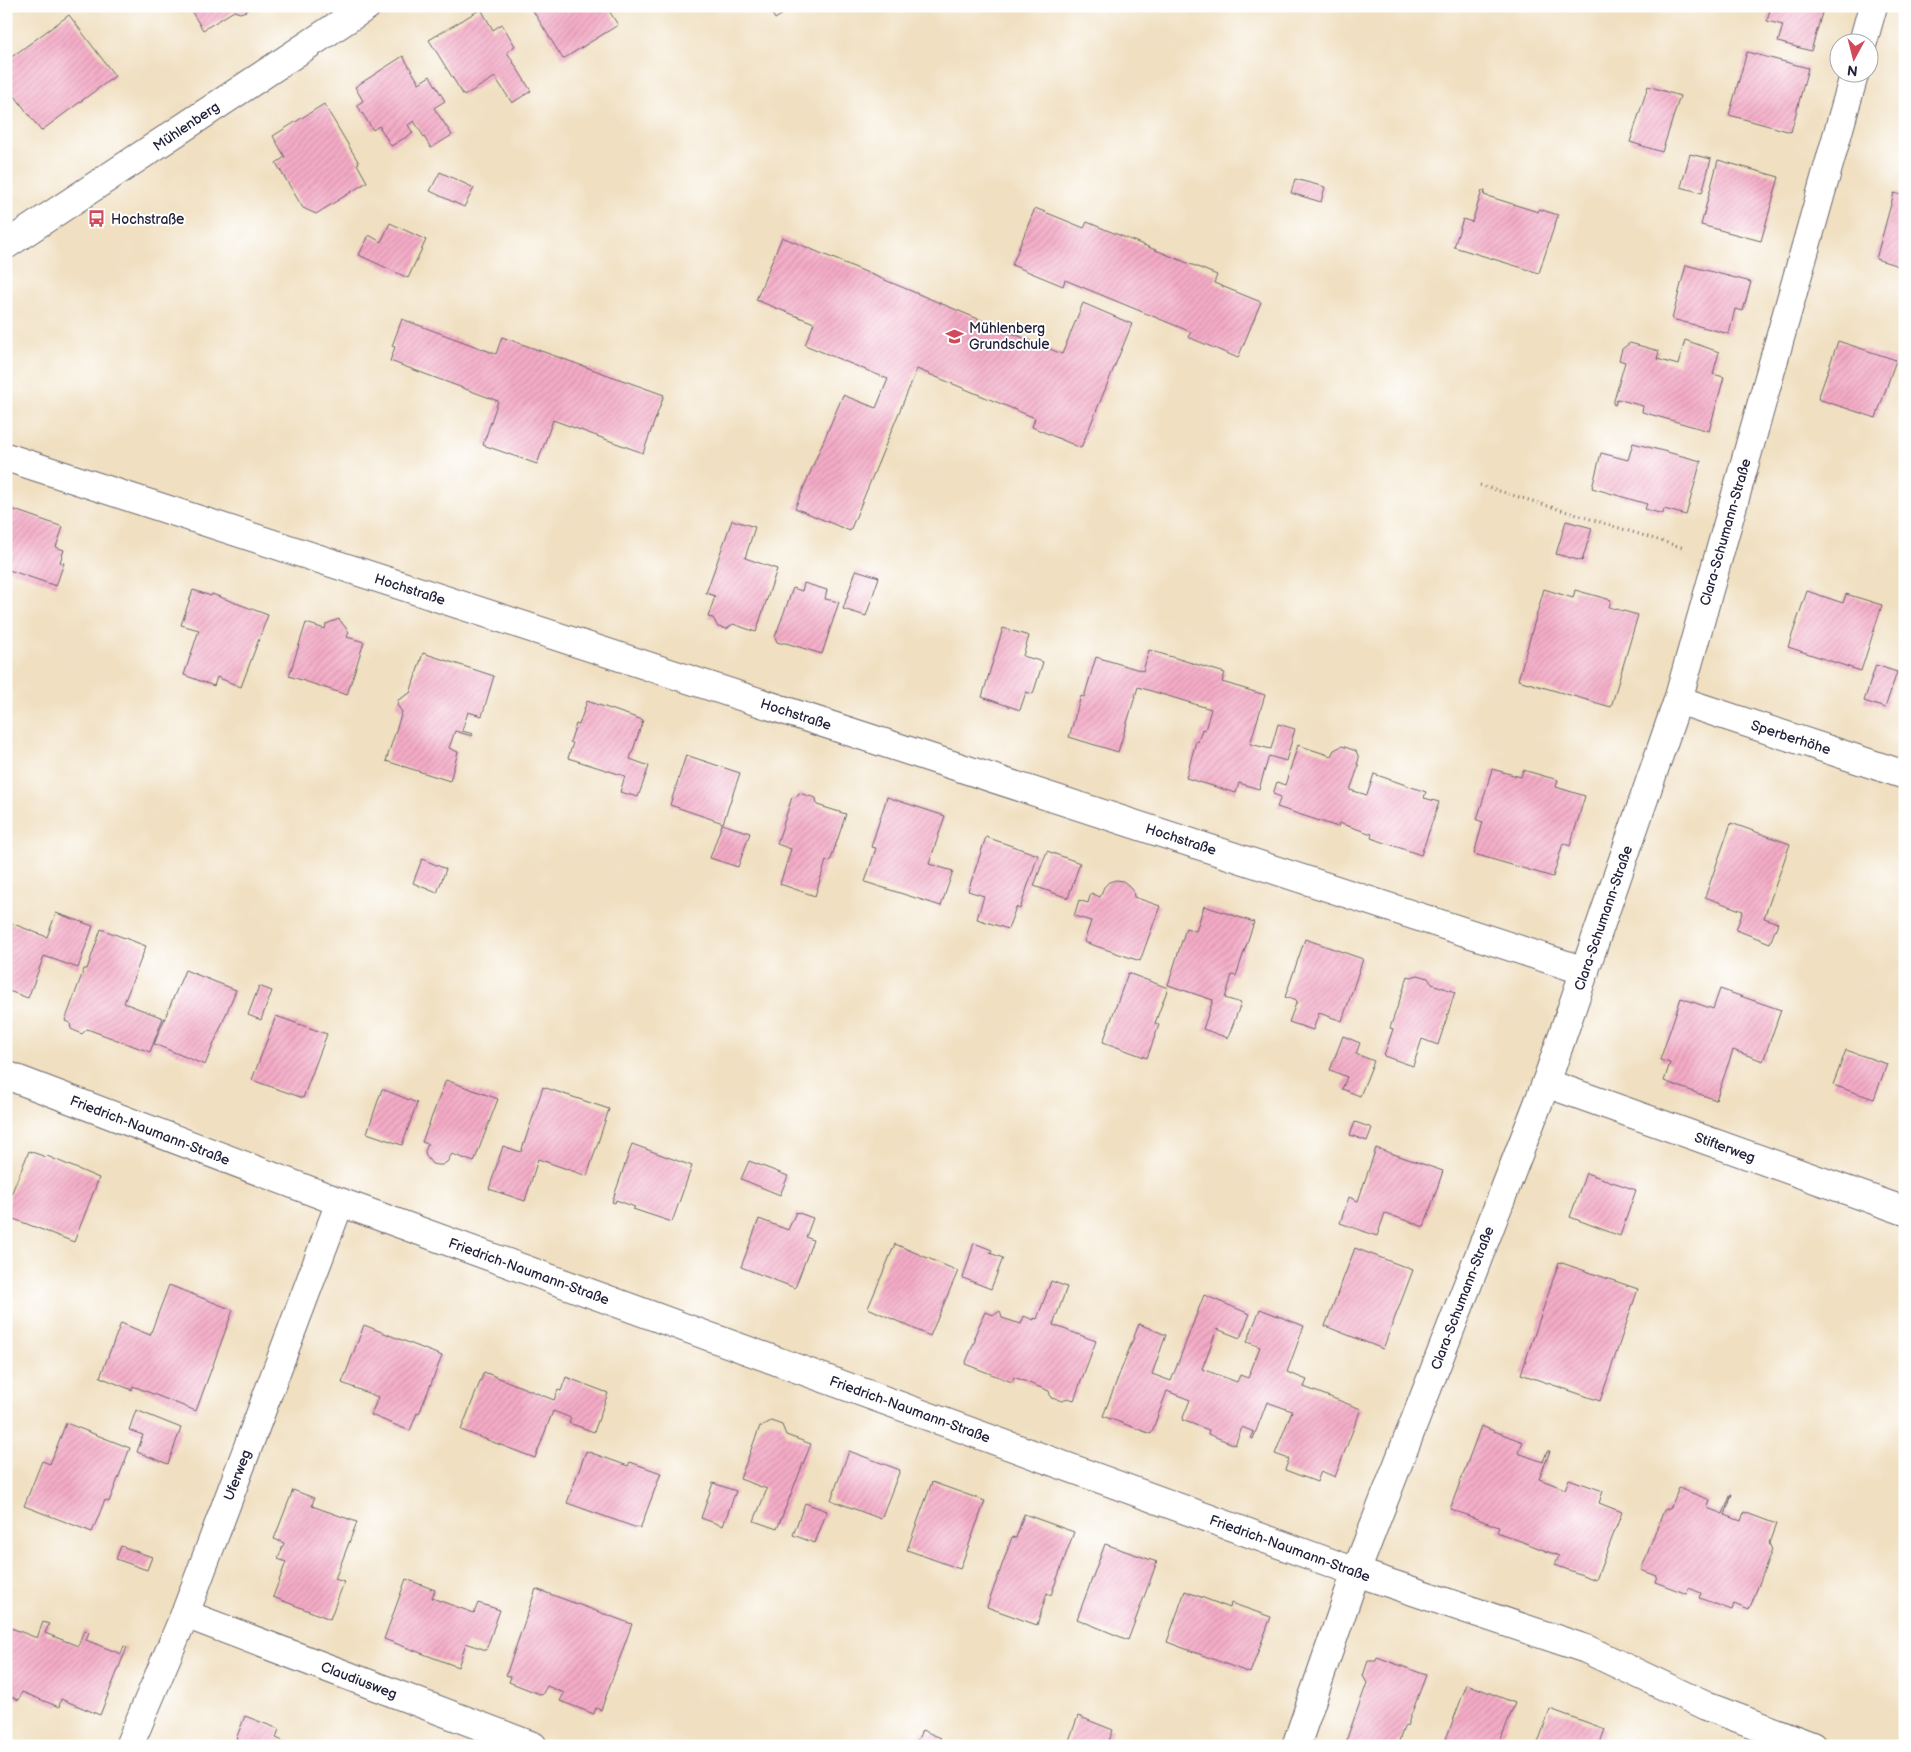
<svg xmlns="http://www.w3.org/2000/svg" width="1911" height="1752" font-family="'Balsamiq Sans',sans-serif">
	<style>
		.building { fill: url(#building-hatch) }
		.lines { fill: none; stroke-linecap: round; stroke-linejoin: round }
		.street-casing { stroke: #6a646a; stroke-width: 30 }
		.path { stroke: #6a646a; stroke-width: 3; stroke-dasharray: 1 4; stroke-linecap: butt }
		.street { stroke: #fff; stroke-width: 28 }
		.labels { text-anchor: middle; stroke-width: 4; stroke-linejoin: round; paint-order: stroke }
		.street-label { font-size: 14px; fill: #22223b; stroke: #fff }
		.poi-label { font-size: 14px; fill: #22223b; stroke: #fff; text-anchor: start }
	</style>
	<defs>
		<pattern id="building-hatch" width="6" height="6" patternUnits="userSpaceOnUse" patternTransform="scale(1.25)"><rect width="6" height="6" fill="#f4abc6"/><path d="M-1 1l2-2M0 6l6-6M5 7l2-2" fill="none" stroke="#d193ab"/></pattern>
	</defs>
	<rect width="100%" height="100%" fill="#fff"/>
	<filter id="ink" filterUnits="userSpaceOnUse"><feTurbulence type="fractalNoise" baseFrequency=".02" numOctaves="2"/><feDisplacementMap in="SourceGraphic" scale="10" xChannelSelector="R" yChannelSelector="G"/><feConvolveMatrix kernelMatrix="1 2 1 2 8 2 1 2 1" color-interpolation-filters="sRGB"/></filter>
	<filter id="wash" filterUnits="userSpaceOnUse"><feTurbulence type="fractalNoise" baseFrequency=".0096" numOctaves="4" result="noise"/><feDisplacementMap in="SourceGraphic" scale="20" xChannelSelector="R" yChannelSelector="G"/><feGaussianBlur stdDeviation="1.12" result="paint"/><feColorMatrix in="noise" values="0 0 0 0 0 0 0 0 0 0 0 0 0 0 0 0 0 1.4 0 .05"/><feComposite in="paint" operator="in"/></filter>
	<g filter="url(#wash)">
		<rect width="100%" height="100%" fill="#f0dfc0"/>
		<g id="blocks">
			<g class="building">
				<polygon points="188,6 252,6 246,11 240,13 234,11 203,30"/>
				<polygon points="530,6 606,6 618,25 563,59"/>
				<polygon points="767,6 796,6 775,19"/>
				<polygon points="1771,6 1824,6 1811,51 1778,42 1783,25 1767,21"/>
				<polygon points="481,9 493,30 502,24 515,46 507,52 531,91 512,103 495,77 464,96 429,40"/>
				<polygon points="69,15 115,76 41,131 6,84 6,61"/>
				<polygon points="1747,52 1808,68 1791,132 1729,115"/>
				<polygon points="403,56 419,83 430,76 445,101 434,108 452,135 431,148 414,121 408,125 413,133 391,146 379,126 373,130 357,105 363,101 355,87"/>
				<polygon points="1648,86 1680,96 1662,152 1630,142"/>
				<polygon points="324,104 359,163 357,164 367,182 316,214 303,208 276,163 285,157 273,136"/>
				<polygon points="1690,154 1711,159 1702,193 1681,187"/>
				<polygon points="1718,160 1779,177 1761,241 1701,225"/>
				<polygon points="440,172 474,188 464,207 430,191"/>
				<polygon points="1295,179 1325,187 1321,202 1291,193"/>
				<polygon points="1482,191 1485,191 1484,195 1538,212 1539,209 1558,215 1539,273 1454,247 1463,219 1472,222"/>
				<polygon points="1894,193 1905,196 1905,268 1876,259"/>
				<polygon points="1035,208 1084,228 1087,222 1217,275 1214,283 1261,302 1238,358 1188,337 1191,332 1065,280 1063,286 1012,265"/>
				<polygon points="390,223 426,240 408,278 359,255 369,235 381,242"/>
				<polygon points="782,237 1062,354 1083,303 1132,324 1081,448 1032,427 1035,418 917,369 850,531 795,508 843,395 876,408 888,379 805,345 814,323 756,300"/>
				<polygon points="1686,265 1751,282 1743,311 1735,309 1729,334 1672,319"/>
				<polygon points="402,319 496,354 502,337 664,395 643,453 553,420 537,464 483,445 498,401 390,361 395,347 392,346"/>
				<polygon points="1685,340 1719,352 1713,374 1724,377 1709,431 1642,412 1643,406 1617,399 1615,405 1613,404 1625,362 1619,360 1622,349 1630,343 1659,351 1657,359 1678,365"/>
				<polygon points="1838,341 1896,360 1876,418 1818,399"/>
				<polygon points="1633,443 1701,461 1686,515 1664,509 1663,514 1645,509 1647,504 1592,488 1601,453 1628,460"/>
				<polygon points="9,508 63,527 56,547 64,550 60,562 64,563 56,586 6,569 6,517"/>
				<polygon points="732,520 755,527 745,558 777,569 756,632 733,624 727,629 718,627 713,618 708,617 715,596 706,593"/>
				<polygon points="1566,521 1592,528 1582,561 1556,554"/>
				<polygon points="856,570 879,577 866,616 843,609"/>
				<polygon points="804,583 827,590 825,599 839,602 822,654 786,643 780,643 777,642 775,637 793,588 802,591"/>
				<polygon points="1544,589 1573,598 1575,590 1611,600 1609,607 1638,615 1611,707 1518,680"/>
				<polygon points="193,590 211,596 212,594 268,615 241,687 217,677 214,686 184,675 199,630 181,625"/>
				<polygon points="1807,591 1843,603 1846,594 1882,605 1861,671 1788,647"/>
				<polygon points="339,619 349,632 347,637 364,642 347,695 289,676 306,623 325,629 326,624"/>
				<polygon points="1003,628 1029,636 1023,656 1043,662 1033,694 1026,692 1020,710 982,697"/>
				<polygon points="1149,650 1225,673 1222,682 1265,695 1250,744 1271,749 1278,724 1295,729 1286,761 1269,756 1259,789 1239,783 1236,793 1186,778 1196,741 1198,742 1202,729 1205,730 1211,709 1138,687 1118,752 1069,737 1081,696 1084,697 1096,657 1143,671"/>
				<polygon points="423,653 494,676 482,716 468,712 462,731 473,734 472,736 455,731 449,748 458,752 450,781 386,761 402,712 397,705 398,700 410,693"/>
				<polygon points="1876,665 1897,672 1885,708 1864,701"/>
				<polygon points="587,701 643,720 630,759 649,766 638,797 620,792 625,776 568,758 573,743 570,742 576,724 579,725"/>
				<polygon points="1298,745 1331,756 1334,750 1342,746 1356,751 1359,758 1357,765 1359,765 1350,790 1367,795 1374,774 1426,792 1424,798 1439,802 1421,855 1371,838 1372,834 1339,823 1338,827 1277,807 1281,797 1273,794 1277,782 1285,785"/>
				<polygon points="686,755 740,773 723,823 670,805"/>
				<polygon points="1492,769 1521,777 1523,770 1558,780 1556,787 1585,796 1570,846 1563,843 1553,877 1474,854 1483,822 1477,820"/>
				<polygon points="799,793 816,798 817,805 846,814 830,862 826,861 815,896 780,884 791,849 777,844 792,797 795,798"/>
				<polygon points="887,797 945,816 929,864 953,871 941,906 865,882 876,848 871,847"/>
				<polygon points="1731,823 1790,844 1764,918 1778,923 1770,943 1736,930 1743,911 1705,897"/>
				<polygon points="722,824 750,833 738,867 710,858"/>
				<polygon points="986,837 1038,855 1020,909 1016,907 1008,929 977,919 984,896 968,891"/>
				<polygon points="1047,851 1080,863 1068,898 1034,886"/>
				<polygon points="422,859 446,869 437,893 413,883"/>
				<polygon points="1116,880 1123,881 1128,885 1133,890 1134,897 1160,906 1140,961 1084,942 1091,921 1074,916 1079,900 1088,903 1091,893 1100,897 1104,887 1109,882"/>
				<polygon points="1204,906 1254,922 1236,976 1232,975 1225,998 1241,1003 1228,1038 1203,1029 1213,1000 1168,985 1186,928 1196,931"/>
				<polygon points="56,913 93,926 78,968 44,956 28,998 6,990 6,921 47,937"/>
				<polygon points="101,929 146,946 124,1003 163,1018 150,1052 87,1029 82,1034 71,1029 70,1023 65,1021 84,969 87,969"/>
				<polygon points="1305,939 1363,959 1342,1021 1319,1013 1313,1030 1289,1022 1297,1001 1285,997"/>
				<polygon points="185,970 236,990 205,1065 154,1044"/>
				<polygon points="1128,973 1168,988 1155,1023 1159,1025 1147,1058 1103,1042"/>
				<polygon points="1418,975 1428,978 1432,984 1455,992 1438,1045 1422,1039 1413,1066 1384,1056 1393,1029 1390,1028 1408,976 1411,977"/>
				<polygon points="259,986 272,991 261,1020 248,1015"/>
				<polygon points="1720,989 1781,1010 1763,1061 1733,1050 1716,1100 1664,1081 1670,1063 1660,1060 1681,998 1713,1009"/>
				<polygon points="276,1016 327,1034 303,1098 252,1080"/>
				<polygon points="1343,1036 1360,1043 1356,1054 1374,1061 1360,1096 1342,1089 1347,1077 1330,1070"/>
				<polygon points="1846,1050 1887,1064 1874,1099 1833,1085"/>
				<polygon points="446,1080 498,1099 474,1162 452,1154 447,1162 442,1165 438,1165 432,1164 426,1156 425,1151 428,1144 422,1142"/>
				<polygon points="543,1087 609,1109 587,1176 538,1159 525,1201 489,1189 503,1146 521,1152"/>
				<polygon points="382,1089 417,1103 402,1145 367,1133"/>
				<polygon points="1355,1122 1372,1128 1367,1141 1350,1135"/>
				<polygon points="632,1144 692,1166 672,1222 633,1209 635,1207 616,1200 615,1203 612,1202"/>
				<polygon points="1376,1148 1443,1171 1424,1227 1385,1213 1377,1236 1340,1223 1349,1197 1358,1201"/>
				<polygon points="29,1151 46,1157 47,1156 99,1178 74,1242 6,1216 10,1197"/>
				<polygon points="749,1161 788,1176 780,1195 741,1179"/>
				<polygon points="1586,1173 1636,1190 1620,1236 1570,1217"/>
				<polygon points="796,1212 813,1218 806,1237 813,1240 795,1288 741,1267 759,1219 788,1230"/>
				<polygon points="974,1243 992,1250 990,1253 1003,1258 991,1289 963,1278"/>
				<polygon points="895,1244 958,1271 930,1336 868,1308"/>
				<polygon points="1355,1248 1413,1270 1383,1349 1325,1326"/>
				<polygon points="1559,1262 1638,1289 1600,1401 1521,1374"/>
				<polygon points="1051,1281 1067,1287 1053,1325 1096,1341 1074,1400 1068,1398 1063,1401 1051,1398 1049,1391 1014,1377 1012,1382 965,1364 976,1338 974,1337 985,1312 994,1315 1000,1311 1002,1318 1021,1324 1024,1316 1034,1320 1034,1318 1037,1319"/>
				<polygon points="169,1285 233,1310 196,1411 133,1386 132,1390 100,1377 121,1323 150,1335"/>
				<polygon points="1204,1295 1250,1314 1240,1338 1217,1329 1202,1369 1237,1382 1240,1375 1248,1378 1260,1347 1247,1342 1260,1309 1304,1326 1287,1372 1307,1380 1304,1387 1361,1409 1335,1477 1321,1471 1317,1482 1285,1470 1289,1459 1275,1454 1292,1411 1267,1402 1253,1439 1251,1438 1254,1432 1242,1427 1235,1445 1208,1434 1209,1430 1182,1420 1190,1400 1167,1391 1151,1434 1103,1416 1139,1324 1166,1335 1152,1374 1171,1381"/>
				<polygon points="364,1325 442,1356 419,1414 417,1413 410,1431 371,1415 378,1397 342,1383"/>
				<polygon points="484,1372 554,1400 558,1390 561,1391 566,1377 608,1393 594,1432 569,1423 571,1418 553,1411 535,1458 461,1430"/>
				<polygon points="136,1410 181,1428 168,1464 137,1452 143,1435 129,1430"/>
				<polygon points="771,1421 782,1425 786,1435 811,1444 777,1529 754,1521 767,1489 740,1479 760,1426 762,1426"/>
				<polygon points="66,1423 130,1448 109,1502 105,1500 92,1532 24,1506 42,1461 50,1464"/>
				<polygon points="1481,1426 1523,1442 1518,1453 1543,1462 1547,1451 1550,1451 1539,1479 1565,1489 1569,1479 1603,1491 1599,1503 1622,1512 1596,1580 1555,1565 1559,1556 1497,1532 1499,1527 1450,1509"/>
				<polygon points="586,1451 628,1466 630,1462 661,1473 640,1529 567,1503"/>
				<polygon points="849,1451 900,1470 881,1519 831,1500"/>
				<polygon points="932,1482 985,1501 960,1569 907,1550"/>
				<polygon points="713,1483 736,1491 723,1526 701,1518"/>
				<polygon points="1679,1488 1710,1500 1707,1508 1723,1514 1731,1494 1732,1494 1725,1515 1741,1521 1744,1512 1776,1524 1769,1543 1772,1550 1749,1610 1734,1604 1732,1610 1699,1598 1701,1593 1689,1588 1687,1594 1655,1582 1657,1576 1641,1570 1664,1510 1671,1507"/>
				<polygon points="293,1490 314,1498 312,1506 357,1522 335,1579 344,1582 330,1619 273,1597 286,1562 278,1559 284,1543 274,1539"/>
				<polygon points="805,1503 827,1511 815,1543 793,1535"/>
				<polygon points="1024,1514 1074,1532 1051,1595 1047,1593 1037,1625 987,1607 1012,1537 1016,1538"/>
				<polygon points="1105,1544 1157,1562 1128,1640 1077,1619"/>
				<polygon points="121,1546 152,1557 147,1570 116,1559"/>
				<polygon points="406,1579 435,1590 432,1598 474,1613 478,1603 500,1610 486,1650 466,1643 458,1667 384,1639"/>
				<polygon points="536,1589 632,1624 601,1710 596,1708 594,1714 560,1701 564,1693 547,1686 542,1695 509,1682 511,1677 506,1675"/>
				<polygon points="1185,1591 1230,1608 1231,1603 1271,1617 1250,1673 1167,1642"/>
				<polygon points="43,1622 49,1624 45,1633 78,1646 84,1630 89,1632 86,1640 121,1654 124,1646 127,1647 100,1715 61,1699 59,1707 22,1692 19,1700 6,1695 6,1626 37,1638"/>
				<polygon points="1377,1657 1426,1675 1407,1726 1405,1725 1397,1746 1357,1746 1346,1741 1367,1683 1363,1676 1368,1661 1376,1661"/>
				<polygon points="1467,1684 1515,1703 1498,1746 1466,1746 1446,1739"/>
				<polygon points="1550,1709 1605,1729 1599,1746 1537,1746"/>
				<polygon points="245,1716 279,1729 276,1738 295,1746 237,1746 239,1740 236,1739"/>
				<polygon points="1078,1716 1113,1730 1107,1746 1067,1746"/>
				<polygon points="922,1730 941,1738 937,1746 915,1746"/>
			</g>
		</g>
	</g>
	<g filter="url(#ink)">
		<use href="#blocks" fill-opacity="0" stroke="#6a646a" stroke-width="1"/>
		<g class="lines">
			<defs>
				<g id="street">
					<polyline points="1863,42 1873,6"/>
					<polyline points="6,245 367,6"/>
					<polyline points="6,457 1585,971"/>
					<polyline points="1678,700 1905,775"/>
					<polyline points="6,1075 340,1202 1356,1572 1586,1649 1706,1706 1812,1746"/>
					<polyline points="1546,1083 1905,1211"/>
					<polyline points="185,1614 533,1746"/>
					<polyline points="129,1746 185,1614 340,1202"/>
					<polyline points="1296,1746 1356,1572 1546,1083 1678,700 1855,72"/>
				</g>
			</defs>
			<use href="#street" class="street-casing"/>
			<polyline class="path" points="1480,485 1684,548"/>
			<use href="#street" class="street"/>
		</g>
	</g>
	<defs>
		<symbol id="bus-bare" viewBox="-9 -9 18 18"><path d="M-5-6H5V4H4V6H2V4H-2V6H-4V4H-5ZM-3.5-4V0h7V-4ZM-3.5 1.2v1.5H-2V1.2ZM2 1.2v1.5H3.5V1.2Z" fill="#d1495b" stroke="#fff" stroke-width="2.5" paint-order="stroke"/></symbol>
		<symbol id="school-bare" viewBox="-9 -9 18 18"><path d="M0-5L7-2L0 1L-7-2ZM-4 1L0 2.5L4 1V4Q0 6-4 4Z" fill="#d1495b" stroke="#fff" stroke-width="2.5" paint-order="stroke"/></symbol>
	</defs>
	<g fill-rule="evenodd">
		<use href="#bus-bare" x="84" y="206" width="25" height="25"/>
		<use href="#school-bare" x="942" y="324" width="25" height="25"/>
	</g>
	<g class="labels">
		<g class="street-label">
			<text transform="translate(186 126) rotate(-34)" y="5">Mühlenberg</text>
			<text transform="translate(1725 532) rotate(-74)" y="5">Clara-Schumann-Straße</text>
			<text transform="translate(410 589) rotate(18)" y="5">Hochstraße</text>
			<text transform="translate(796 714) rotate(18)" y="5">Hochstraße</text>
			<text transform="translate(1791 737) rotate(18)" y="5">Sperberhöhe</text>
			<text transform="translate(1181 839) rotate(18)" y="5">Hochstraße</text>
			<text transform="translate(1603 918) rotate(-71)" y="5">Clara-Schumann-Straße</text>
			<text transform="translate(150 1130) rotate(21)" y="5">Friedrich-Naumann-Straße</text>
			<text transform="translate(1725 1147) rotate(20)" y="5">Stifterweg</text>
			<text transform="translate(529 1271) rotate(20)" y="5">Friedrich-Naumann-Straße</text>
			<text transform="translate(1462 1298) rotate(-69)" y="5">Clara-Schumann-Straße</text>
			<text transform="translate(910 1409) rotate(20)" y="5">Friedrich-Naumann-Straße</text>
			<text transform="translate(237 1475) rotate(-69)" y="5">Uferweg</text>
			<text transform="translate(1290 1548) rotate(20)" y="5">Friedrich-Naumann-Straße</text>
			<text transform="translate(359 1680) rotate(21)" y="5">Claudiusweg</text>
		</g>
		<g class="poi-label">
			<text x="111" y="224">Hochstraße</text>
			<text x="969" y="333">Mühlenberg<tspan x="969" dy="16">Grundschule</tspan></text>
		</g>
	</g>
	<rect width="1911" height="1752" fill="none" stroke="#fff" stroke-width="25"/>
	<g transform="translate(1854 58) rotate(187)"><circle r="24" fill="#ffffff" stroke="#a7a7b1"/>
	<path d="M0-4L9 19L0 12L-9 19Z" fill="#d1495b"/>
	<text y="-8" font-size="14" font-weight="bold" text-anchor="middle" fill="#22223b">N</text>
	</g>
</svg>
